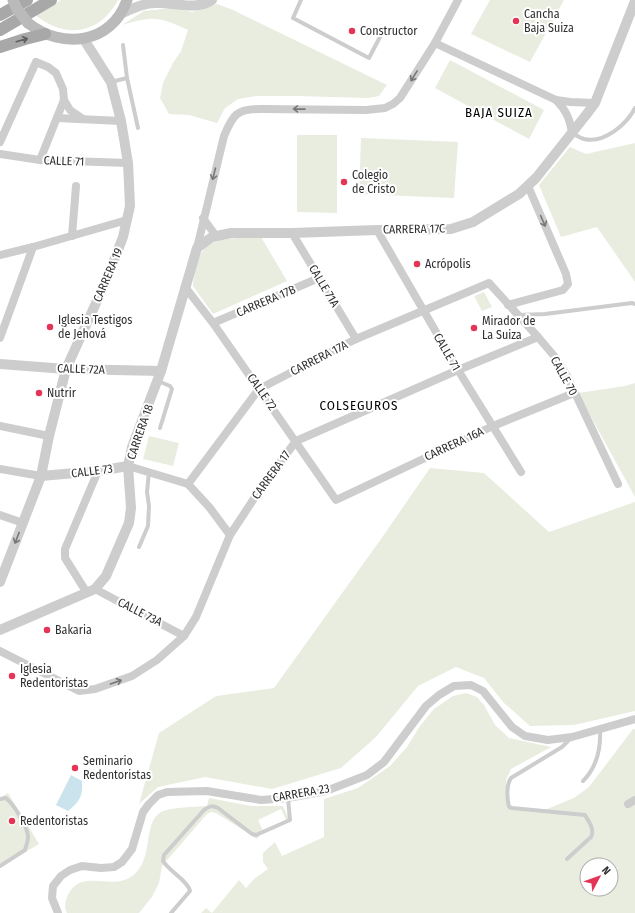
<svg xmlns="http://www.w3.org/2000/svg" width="635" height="913" font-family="'Fira Sans Condensed',sans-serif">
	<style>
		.green { fill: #e8eddf; fill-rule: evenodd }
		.water { fill: #cbe3ec }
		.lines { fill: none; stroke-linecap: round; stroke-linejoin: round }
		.service { stroke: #cdcdcd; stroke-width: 4 }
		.minor { stroke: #cdcdcd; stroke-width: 8 }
		.tertiary { stroke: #cdcdcd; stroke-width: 10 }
		.secondary { stroke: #bababa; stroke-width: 11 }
		.primary { stroke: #a8a8a8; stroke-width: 12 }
		.secondary-bridge { stroke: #bababa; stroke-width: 11 }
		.oneway { stroke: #606060 }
		.oneway2 { stroke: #777 }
		.poi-dot { fill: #e53557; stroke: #fff; stroke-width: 1.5 }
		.labels { text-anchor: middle; stroke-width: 4; stroke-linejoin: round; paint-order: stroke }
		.poi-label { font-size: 12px; fill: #303030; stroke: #fff; text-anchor: start }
		.street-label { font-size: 12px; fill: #303030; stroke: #fff }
		.neighbourhood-label { font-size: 13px; letter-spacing: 1px; fill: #000; stroke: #fff }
	</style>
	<rect width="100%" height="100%" fill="#fff"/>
	<g class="green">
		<path d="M61,0H118C99,35 65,39 35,15Z"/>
		<polygon points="490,0 564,0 530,62 471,34"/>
		<path d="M217,4L233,10L387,85L379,96L368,98L297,96H256L238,99L225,108L217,123L189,115L169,114L160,98L163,83L173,63L181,51L188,30C158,16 153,16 122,25L144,11L171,8L192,12Z"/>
		<polygon points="450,60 544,110 529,139 435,88"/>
		<polygon points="297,135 337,135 337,213 297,212"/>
		<polygon points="361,138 458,142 454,198 359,194"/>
		<polygon points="635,143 635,282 597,227 561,237 539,185 570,147 586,154"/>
		<path d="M261,237L287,281L213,314L193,286C197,235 218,239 261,237Z"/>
		<polygon points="484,292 492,307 482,311 474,296"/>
		<polygon points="635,383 635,497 578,393 625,386"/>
		<polygon points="149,436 179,443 173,466 143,459"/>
		<polygon points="430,468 484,473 549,532 635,502 635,711 574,725 530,726 503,702 484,678 456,667 418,686 376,737 341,768 272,789 205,777 158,787 139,804 159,733 216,696 274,688 381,539"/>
		<path d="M466,693L477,697L484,705L495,725L509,738L551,747L511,769L506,780L507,809L540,812L574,798L589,787L633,729H635V913H201L206,908L212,913L239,880L246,888L254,879L268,869L263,862V853L275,842L282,856L324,837V799L358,788L390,766L407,747L420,726L434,709L453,696ZM587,865H611V889H587Z"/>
		<polygon points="8,793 39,844 0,867 0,798"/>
		<path d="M209,798L251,806H283L289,819L286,820L281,809L258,820L263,831L257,839L216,813L211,812L207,814L162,866L159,883L152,897L139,913H67C64,907 65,901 68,895C80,869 110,889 129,878C156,863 141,823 161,812C172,807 194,807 207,806Z"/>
	</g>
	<path class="water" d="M71,775L82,781C83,796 80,801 68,811L56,805Z"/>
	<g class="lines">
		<g class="service">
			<polyline points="301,0 293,18 369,58 382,33"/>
			<polyline points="127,78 138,128"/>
			<polyline points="111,82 127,78 123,45"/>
			<path d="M572,133C576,135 580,138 584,139C604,144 627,124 635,108"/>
			<polyline points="518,315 545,314 632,303 635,304"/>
			<polyline points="158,381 170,386 172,389 160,428"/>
			<polyline points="139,547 148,526 149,506 147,492 149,472"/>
			<path d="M583,781C597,767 601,748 600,729"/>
			<path d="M0,799L6,798C14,805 28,827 28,837C28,841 26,846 25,850L0,866"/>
			<path d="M567,859L591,837C595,830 589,822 585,815L512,808L509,807C507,799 506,785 511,778L562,747L570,739"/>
			<path d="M171,913L190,891C188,881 169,871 163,861L164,855L204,810C210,806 212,805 218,808L252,834L256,835L290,820L288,798"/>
		</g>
		<g class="minor">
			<polyline points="435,43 556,100 570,102 595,103"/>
			<polyline points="64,100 70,110 83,119"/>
			<path d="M556,100C566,110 570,119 572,133"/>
			<polyline points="57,118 121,121"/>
			<polyline points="0,142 36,62 48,67 56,73 63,89 64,100 40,160"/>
			<polyline points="0,154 40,160 128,163"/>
			<polyline points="203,218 216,236"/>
			<polyline points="377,230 458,370 521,472"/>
			<polyline points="292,233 356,339"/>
			<polyline points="72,236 76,186"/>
			<path d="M197,248L224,136C233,114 237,109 261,109L366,110L385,108L393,104L400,98L435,43L458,0"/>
			<polyline points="0,255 33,247 127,220"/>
			<polyline points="185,287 213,323 336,500 493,426 574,393"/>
			<polyline points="508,305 563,290 568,284 566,274 528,186"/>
			<polyline points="213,323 319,278"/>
			<polyline points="0,338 33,247"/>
			<polyline points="0,426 49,436"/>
			<polyline points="128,466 188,484 210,508 230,535"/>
			<polyline points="0,469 41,476"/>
			<polyline points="188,484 259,389 356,339 489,283 538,337 555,357 567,376 618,484"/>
			<polyline points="0,515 23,523"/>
			<polyline points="95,589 184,636"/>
			<polyline points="87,593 65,558 65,549 98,471"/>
			<polyline points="0,651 79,691 95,689 132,676 157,660 184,636 196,617 230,535 259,491 296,441 458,370 538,337"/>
			<polyline points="628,804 635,800"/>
			<polyline points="58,913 52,898 53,886 61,876 70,870 82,866 101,868 114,867 122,862 132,849 143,812 149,804 158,795 167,792 207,791 261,800 288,798 326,791 367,775 384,762 426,706 439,695 454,686 471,685 483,691 512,727 525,736 548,740 572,737 635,719"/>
		</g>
		<g class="tertiary">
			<path d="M120,14C132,9 143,3 156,3C174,2 195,11 212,0"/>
			<polyline points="0,364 66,369 161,371"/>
			<polyline points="41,476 98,471 128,466"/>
			<polyline points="0,582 41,476 49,436 66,369 106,281 123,237 130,206 128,163 121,121 111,82 83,38"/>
			<polyline points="0,630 95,589 106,576 129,523 131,508 128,466 132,447 161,371 197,248 212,237 231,233 292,233 377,230 451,229 473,222 519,194 536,178 586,115 595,103 635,1"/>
		</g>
		<path class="secondary" d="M28,23C62,50 112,44 127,0"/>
		<g class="primary">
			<polyline points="0,15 27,0"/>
			<polyline points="0,30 51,0"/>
			<polyline points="0,47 25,39 45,34"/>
		</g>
		<polyline class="secondary-bridge" points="13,0 17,9 28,23"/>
	</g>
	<defs><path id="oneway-shaft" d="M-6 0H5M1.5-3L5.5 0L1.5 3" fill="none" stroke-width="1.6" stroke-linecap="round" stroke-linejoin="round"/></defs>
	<use class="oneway" href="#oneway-shaft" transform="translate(22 40) rotate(-16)"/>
	<g class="oneway2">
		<use href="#oneway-shaft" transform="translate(414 76) rotate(122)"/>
		<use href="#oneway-shaft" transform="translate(299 109) rotate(-179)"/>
		<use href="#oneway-shaft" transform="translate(214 174) rotate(104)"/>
		<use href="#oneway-shaft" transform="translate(543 221) rotate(66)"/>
		<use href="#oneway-shaft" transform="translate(17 538) rotate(111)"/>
		<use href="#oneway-shaft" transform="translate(116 682) rotate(-19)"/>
	</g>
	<g class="poi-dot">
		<circle cx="516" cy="21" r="4"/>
		<circle cx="352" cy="31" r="4"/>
		<circle cx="344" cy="182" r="4"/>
		<circle cx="417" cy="264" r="4"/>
		<circle cx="50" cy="327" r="4"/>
		<circle cx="474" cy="328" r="4"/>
		<circle cx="39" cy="393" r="4"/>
		<circle cx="47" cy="630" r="4"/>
		<circle cx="12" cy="676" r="4"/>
		<circle cx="75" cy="768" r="4"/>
		<circle cx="12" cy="821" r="4"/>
	</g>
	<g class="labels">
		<g class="poi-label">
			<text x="524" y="18">Cancha<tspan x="524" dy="14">Baja Suiza</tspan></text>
			<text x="360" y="35">Constructor</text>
			<text x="352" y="179">Colegio<tspan x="352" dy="14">de Cristo</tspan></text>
			<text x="425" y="268">Acrópolis</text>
			<text x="58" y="324">Iglesia Testigos<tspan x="58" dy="14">de Jehová</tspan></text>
			<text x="482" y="325">Mirador de<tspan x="482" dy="14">La Suiza</tspan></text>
			<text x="47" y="397">Nutrir</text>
			<text x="55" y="634">Bakaria</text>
			<text x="20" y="673">Iglesia<tspan x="20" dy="14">Redentoristas</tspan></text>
			<text x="83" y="765">Seminario<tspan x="83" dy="14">Redentoristas</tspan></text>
			<text x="20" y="825">Redentoristas</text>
		</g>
		<g class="street-label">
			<text transform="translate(64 161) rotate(2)" y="4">CALLE 71</text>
			<text transform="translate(414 229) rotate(-1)" y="4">CARRERA 17C</text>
			<text transform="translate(108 275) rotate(-67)" y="4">CARRERA 19</text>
			<text transform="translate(324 286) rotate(59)" y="4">CALLE 71A</text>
			<text transform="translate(266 301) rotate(-23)" y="4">CARRERA 17B</text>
			<text transform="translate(447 352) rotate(60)" y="4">CALLE 71</text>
			<text transform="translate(319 358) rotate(-27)" y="4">CARRERA 17A</text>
			<text transform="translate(81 369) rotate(2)" y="4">CALLE 72A</text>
			<text transform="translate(564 376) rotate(61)" y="4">CALLE 70</text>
			<text transform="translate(262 392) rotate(55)" y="4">CALLE 72</text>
			<text transform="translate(140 432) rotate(-71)" y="4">CARRERA 18</text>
			<text transform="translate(454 444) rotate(-25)" y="4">CARRERA 16A</text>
			<text transform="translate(92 471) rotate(-7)" y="4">CALLE 73</text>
			<text transform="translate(271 475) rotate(-54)" y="4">CARRERA 17</text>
			<text transform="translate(140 612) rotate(27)" y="4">CALLE 73A</text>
			<text transform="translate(301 793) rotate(-10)" y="4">CARRERA 23</text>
		</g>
		<g class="neighbourhood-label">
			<text x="499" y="117">BAJA SUIZA</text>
			<text x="359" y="410">COLSEGUROS</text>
		</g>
	</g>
	<g transform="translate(599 877) rotate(49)"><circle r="19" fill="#ffffff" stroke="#acacac"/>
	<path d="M0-3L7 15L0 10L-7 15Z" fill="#e53557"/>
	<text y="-6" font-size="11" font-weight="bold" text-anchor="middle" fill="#303030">N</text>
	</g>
</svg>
